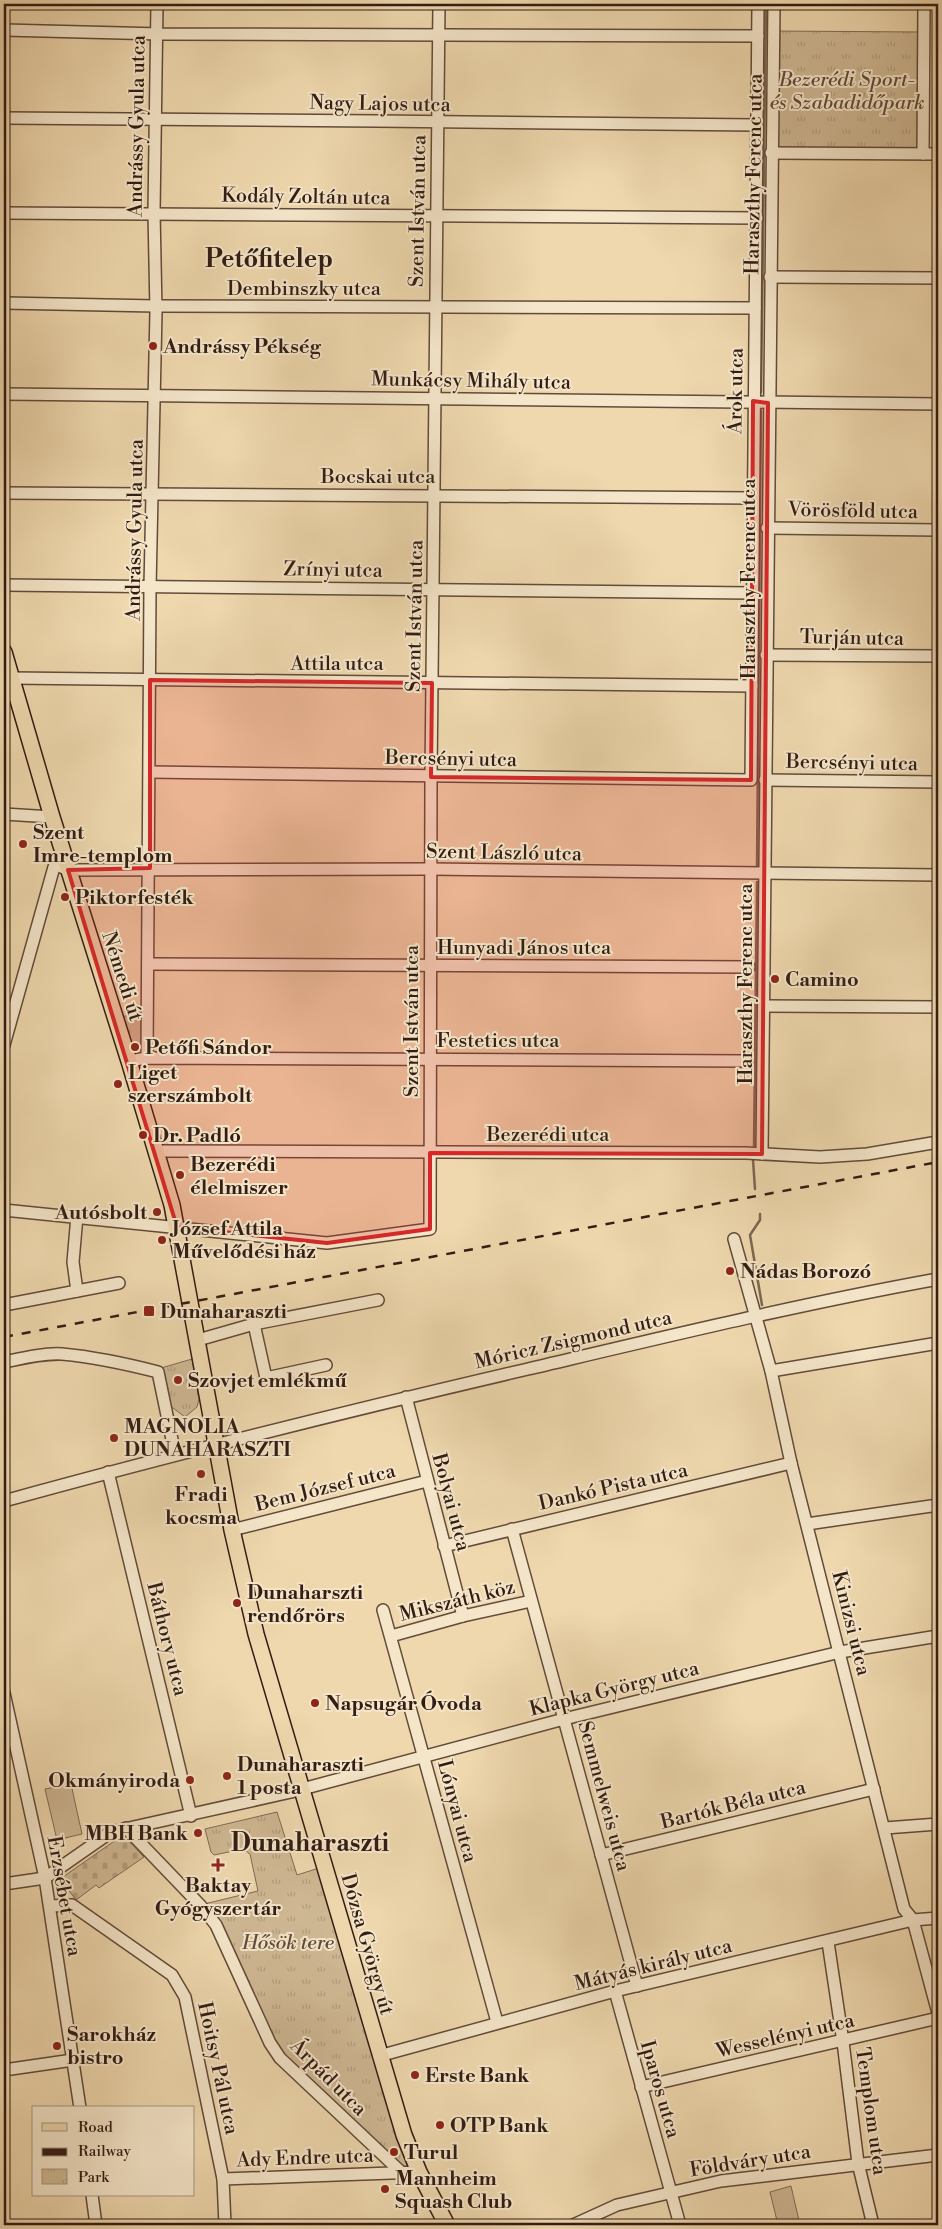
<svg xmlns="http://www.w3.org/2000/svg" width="942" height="2229" font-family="'Libre Bodoni',serif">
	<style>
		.green { fill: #cfb894; stroke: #806a54 }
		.cemetery { fill: url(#cemetery-stones); stroke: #806a54 }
		.park { fill: url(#park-tufts); stroke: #806a54 }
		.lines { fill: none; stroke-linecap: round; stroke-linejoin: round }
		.stream { stroke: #7d6651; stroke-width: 2.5 }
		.minor-casing { stroke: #614b3a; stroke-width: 14 }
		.major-casing { stroke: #321c14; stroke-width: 18 }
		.minor { stroke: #f5e6ca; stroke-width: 11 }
		.major { stroke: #efd8ae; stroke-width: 15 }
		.rail { stroke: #321c14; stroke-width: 2.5; stroke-dasharray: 9 9; stroke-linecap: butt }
		.marked { fill: #d62828; fill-opacity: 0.2; stroke: #d62828; stroke-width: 4; stroke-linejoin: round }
		.poi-dot { fill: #8f2418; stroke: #f5e6ca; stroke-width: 2 }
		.labels { text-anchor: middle; stroke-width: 4; stroke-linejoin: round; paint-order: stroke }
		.park-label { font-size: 20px; font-style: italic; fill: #614b3a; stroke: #f5e6ca }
		.street-label { font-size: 20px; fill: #321c14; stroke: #f5e6ca }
		.poi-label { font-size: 20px; font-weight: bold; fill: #321c14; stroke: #f5e6ca; text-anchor: start }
		.district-label { font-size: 25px; font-weight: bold; fill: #321c14; stroke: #f5e6ca }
	</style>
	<defs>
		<pattern id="cemetery-stones" width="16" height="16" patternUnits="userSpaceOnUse" patternTransform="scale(1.25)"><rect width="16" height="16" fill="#cfb894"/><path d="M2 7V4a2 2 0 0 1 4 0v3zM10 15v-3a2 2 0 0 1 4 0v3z" fill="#b29e7f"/></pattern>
		<pattern id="park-tufts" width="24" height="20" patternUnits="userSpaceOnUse" patternTransform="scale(1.25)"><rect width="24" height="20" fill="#cfb894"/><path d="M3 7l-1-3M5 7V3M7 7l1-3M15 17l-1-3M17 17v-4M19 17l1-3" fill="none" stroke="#b29e7f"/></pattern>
	</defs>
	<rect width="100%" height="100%" fill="#efd8ae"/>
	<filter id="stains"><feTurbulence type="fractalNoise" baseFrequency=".004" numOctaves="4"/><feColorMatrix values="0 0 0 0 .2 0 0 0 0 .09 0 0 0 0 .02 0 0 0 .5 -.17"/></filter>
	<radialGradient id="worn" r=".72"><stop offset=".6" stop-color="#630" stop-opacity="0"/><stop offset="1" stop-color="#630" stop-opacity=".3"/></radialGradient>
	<g class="green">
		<polygon points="71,1784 82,1834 57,1840 45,1789"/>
		<polygon points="791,2186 800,2225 778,2225 770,2192"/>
	</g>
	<polygon class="cemetery" points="123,1835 144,1857 99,1888 96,1885 76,1900 60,1879"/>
	<g class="park">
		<polygon points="775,31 919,32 919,144 913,150 782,149 775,143"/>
		<polygon points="143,1011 141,1046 131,1047 122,1017"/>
		<polygon points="192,1359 199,1399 197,1407 185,1417 169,1405 161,1368"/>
		<polygon points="277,1812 297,1875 325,1866 419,2172 401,2172 280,2058 200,1905 258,1891 250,1854 243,1849 214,1855 211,1852 205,1829"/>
	</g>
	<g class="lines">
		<g class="stream">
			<polyline points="761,392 766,4"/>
			<polyline points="757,866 761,411"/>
			<polyline points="754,1147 757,882"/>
			<polyline points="753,1160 755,1189"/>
			<polyline points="760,1214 760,1220 750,1235 762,1305"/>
		</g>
		<defs>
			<g id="minor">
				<polyline points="4,30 161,34 758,36"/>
				<path d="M4,118C255,118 505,124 756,125"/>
				<polyline points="771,153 938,154"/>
				<polyline points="923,154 924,4"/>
				<polyline points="4,213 757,218"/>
				<polyline points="770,277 938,278"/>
				<polyline points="4,303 156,306 755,308"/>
				<polyline points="4,394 938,404"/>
				<polyline points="4,493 753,498"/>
				<polyline points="767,528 938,530"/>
				<polyline points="4,585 752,593"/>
				<polyline points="766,655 938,656"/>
				<polyline points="11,678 752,686"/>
				<polyline points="150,772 751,780 758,4"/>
				<polyline points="765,780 938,782"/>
				<polyline points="4,814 52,817"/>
				<polyline points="148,964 749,967"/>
				<polyline points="764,1006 938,1007"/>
				<polyline points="4,1045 54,867 57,865 68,870 430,869 938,875"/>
				<polyline points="147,1058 150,587 156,311 154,212 157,4"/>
				<polyline points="129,1061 147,1058 747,1061"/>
				<polyline points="156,1151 746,1153 820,1157 867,1154 938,1142"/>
				<polyline points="762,1154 774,4"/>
				<polyline points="4,1210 327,1243 430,1229 431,777 439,4"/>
				<polyline points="77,1216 73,1262 77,1291"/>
				<polyline points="734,1239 771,1371 791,1463 904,1909 913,1920 938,2013"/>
				<polyline points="4,1305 119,1283"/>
				<polyline points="254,1324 266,1378 326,1365"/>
				<polyline points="198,1340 254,1324 378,1300"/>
				<path d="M4,1362C23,1358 43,1353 62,1354C94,1357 127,1364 158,1372L175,1454"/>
				<polyline points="771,1371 938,1343"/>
				<polyline points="406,1397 463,1616"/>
				<polyline points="108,1472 191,1816"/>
				<path d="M4,1501C178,1453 352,1410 528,1369C664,1337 800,1304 938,1279"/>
				<polyline points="807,1524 938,1505"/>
				<polyline points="512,1529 637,1986"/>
				<polyline points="232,1530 427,1481"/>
				<polyline points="444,1546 791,1463"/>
				<polyline points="383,1610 497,2022"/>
				<polyline points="391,1636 463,1616 531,1601"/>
				<polyline points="4,1693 45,1878 80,2108"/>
				<polyline points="126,1828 200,1905 216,1925 270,2043 280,2058 401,2172"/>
				<polyline points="885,1828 938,1824"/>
				<polyline points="601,1855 874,1789"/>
				<polyline points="4,1884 45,1878 111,1832 291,1792 564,1719 840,1652 938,1636"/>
				<polyline points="50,1906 72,1905 172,1975 185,1997 223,2179 225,2225"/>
				<polyline points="828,1942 843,2042 858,2163 873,2225"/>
				<polyline points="615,1991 680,2225"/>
				<polyline points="379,2056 615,1991 913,1920 938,1918"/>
				<polyline points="4,2070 73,2060"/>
				<polyline points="641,2087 938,2018"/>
				<polyline points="223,2179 419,2172"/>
				<polyline points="92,2195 96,2225"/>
				<polyline points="573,2225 617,2205 721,2181 938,2155"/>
			</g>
			<polyline id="major" points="4,652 52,817 129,1061 172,1205 232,1530 256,1634 404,2135 419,2172 447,2225"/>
		</defs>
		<use href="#minor" class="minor-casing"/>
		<use href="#major" class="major-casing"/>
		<use href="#minor" class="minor"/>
		<use href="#major" class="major"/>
		<polyline class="rail" points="4,1337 938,1162"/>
	</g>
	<path class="marked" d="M753,401L768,403L762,1154L430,1153V1229L327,1243L177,1227L68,870L150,868V680L432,683L431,777L751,780Z"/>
	<g class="poi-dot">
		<circle cx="153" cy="346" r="5"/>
		<circle cx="23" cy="844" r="5"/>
		<circle cx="65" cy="897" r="5"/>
		<circle cx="775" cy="979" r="5"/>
		<circle cx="135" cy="1047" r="5"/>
		<circle cx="118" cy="1084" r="5"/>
		<circle cx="143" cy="1135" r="5"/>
		<circle cx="180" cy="1175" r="5"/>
		<circle cx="157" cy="1212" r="5"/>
		<circle cx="162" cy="1240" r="5"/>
		<circle cx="730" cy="1271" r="5"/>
		<rect x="143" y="1305" width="12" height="12" rx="2.5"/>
		<circle cx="178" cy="1380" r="5"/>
		<circle cx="114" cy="1438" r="5"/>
		<circle cx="201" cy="1474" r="5"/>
		<circle cx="237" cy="1603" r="5"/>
		<circle cx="315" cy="1703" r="5"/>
		<circle cx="227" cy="1776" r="5"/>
		<circle cx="190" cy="1780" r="5"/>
		<circle cx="198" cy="1833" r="5"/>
		<path d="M215.5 1857.5h5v5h5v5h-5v5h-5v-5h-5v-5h5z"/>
		<circle cx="57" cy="2046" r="5"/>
		<circle cx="415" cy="2075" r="5"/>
		<circle cx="440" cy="2125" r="5"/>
		<circle cx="394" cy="2152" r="5"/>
		<circle cx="385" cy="2189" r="5"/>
	</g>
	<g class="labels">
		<g class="park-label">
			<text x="847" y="86">Bezerédi Sport-<tspan x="847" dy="23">és Szabadidőpark</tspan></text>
			<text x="288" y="1949">Hősök tere</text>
		</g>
		<g class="street-label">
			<text transform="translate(380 103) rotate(1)" y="7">Nagy Lajos utca</text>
			<text transform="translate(136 126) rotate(-89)" y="7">Andrássy Gyula utca</text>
			<text transform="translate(753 174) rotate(-89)" y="7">Haraszthy Ferenc utca</text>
			<text transform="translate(306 196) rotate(1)" y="7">Kodály Zoltán utca</text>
			<text transform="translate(417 211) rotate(-89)" y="7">Szent István utca</text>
			<text x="304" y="295">Dembinszky utca</text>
			<text transform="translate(471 380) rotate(1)" y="7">Munkácsy Mihály utca</text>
			<text transform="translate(735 391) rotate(-89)" y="7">Árok utca</text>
			<text x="378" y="483">Bocskai utca</text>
			<text transform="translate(853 510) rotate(1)" y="7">Vörösföld utca</text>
			<text transform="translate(134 530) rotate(-89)" y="7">Andrássy Gyula utca</text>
			<text transform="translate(333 569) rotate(1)" y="7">Zrínyi utca</text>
			<text transform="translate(748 579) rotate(-90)" y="7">Haraszthy Ferenc utca</text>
			<text transform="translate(414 616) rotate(-89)" y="7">Szent István utca</text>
			<text transform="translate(852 637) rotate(1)" y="7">Turján utca</text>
			<text x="337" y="670">Attila utca</text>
			<text transform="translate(451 758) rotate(1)" y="7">Bercsényi utca</text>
			<text transform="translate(852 762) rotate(1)" y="7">Bercsényi utca</text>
			<text transform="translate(504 852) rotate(1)" y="7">Szent László utca</text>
			<text x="524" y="954">Hunyadi János utca</text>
			<text transform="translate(123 976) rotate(72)" y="7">Némedi út</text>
			<text transform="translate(745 984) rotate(-90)" y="7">Haraszthy Ferenc utca</text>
			<text transform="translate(411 1021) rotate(-90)" y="7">Szent István utca</text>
			<text x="498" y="1047">Festetics utca</text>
			<text x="548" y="1141">Bezerédi utca</text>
			<text transform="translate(573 1339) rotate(-13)" y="7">Móricz Zsigmond utca</text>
			<text transform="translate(613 1486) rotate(-13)" y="7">Dankó Pista utca</text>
			<text transform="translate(325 1487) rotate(-14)" y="7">Bem József utca</text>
			<text transform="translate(452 1502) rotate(75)" y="7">Bolyai utca</text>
			<text transform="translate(457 1600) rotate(-14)" y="7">Mikszáth köz</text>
			<text transform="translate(852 1623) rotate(76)" y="7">Kinizsi utca</text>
			<text transform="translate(168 1639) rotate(76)" y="7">Báthory utca</text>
			<text transform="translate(614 1688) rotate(-14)" y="7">Klapka György utca</text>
			<text transform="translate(605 1796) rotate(75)" y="7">Semmelweis utca</text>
			<text transform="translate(733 1804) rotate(-14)" y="7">Bartók Béla utca</text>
			<text transform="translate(458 1811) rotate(75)" y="7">Lónyai utca</text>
			<text transform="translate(65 1896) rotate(80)" y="7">Erzsébet utca</text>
			<text transform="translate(368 1944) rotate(74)" y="7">Dózsa György út</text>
			<text transform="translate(653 1964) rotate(-14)" y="7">Mátyás király utca</text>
			<text transform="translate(785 2035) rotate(-13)" y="7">Wesselényi utca</text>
			<text transform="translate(219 2068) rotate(78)" y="7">Hoitsy Pál utca</text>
			<text transform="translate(329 2077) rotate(45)" y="7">Árpád utca</text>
			<text transform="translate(661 2089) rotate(74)" y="7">Iparos utca</text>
			<text transform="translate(872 2111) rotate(82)" y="7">Templom utca</text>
			<text transform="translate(305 2157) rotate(-2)" y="7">Ady Endre utca</text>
			<text transform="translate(750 2160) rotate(-9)" y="7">Földváry utca</text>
		</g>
		<g class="poi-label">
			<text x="163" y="353">Andrássy Pékség</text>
			<text x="33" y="839">Szent<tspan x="33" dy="23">Imre-templom</tspan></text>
			<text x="75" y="904">Piktorfesték</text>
			<text x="785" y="986">Camino</text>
			<text x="145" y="1054">Petőfi Sándor</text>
			<text x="128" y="1079">Liget<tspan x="128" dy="23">szerszámbolt</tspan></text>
			<text x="153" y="1142">Dr. Padló</text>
			<text x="190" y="1171">Bezerédi<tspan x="190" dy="23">élelmiszer</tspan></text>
			<text x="147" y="1219" text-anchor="end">Autósbolt</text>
			<text x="172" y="1235">József Attila<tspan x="172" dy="23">Művelődési ház</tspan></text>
			<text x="740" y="1278">Nádas Borozó</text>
			<text x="160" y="1318">Dunaharaszti</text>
			<text x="188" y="1387">Szovjet emlékmű</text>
			<text x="124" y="1433">MAGNOLIA<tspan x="124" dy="23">DUNAHARASZTI</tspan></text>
			<text x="201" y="1501" text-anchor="middle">Fradi<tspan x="201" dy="23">kocsma</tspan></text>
			<text x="247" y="1599">Dunaharszti<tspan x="247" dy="23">rendőrörs</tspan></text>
			<text x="325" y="1710">Napsugár Óvoda</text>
			<text x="237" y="1771">Dunaharaszti<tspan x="237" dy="23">1 posta</tspan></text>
			<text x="180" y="1787" text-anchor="end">Okmányiroda</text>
			<text x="188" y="1840" text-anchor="end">MBH Bank</text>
			<text x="218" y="1892" text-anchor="middle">Baktay<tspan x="218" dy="23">Gyógyszertár</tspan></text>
			<text x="67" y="2041">Sarokház<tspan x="67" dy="23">bistro</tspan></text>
			<text x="425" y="2082">Erste Bank</text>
			<text x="450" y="2132">OTP Bank</text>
			<text x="404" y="2159">Turul</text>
			<text x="395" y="2185">Mannheim<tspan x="395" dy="23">Squash Club</tspan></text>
		</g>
		<g class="district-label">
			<text x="269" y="267">Petőfitelep</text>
			<text x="310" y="1851">Dunaharaszti</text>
		</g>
	</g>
	<rect width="942" height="2229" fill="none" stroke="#efd8ae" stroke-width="20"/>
	<rect x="5" y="5" width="932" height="2219" fill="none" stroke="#321c14" stroke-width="2.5"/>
	<rect x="10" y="10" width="922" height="2209" fill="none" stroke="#321c14"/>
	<rect x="32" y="2106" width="162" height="90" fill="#f5e6ca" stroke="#a79581"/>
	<rect x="42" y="2123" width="25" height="8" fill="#efd8ae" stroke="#a79581"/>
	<text x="78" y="2132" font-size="15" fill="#321c14">Road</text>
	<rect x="42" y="2148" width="25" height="8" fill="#321c14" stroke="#a79581"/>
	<text x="78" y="2156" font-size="15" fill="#321c14">Railway</text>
	<rect x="42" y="2169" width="25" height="15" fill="url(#park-tufts)" stroke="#a79581"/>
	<text x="78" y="2182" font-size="15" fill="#321c14">Park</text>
	<rect width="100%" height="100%" filter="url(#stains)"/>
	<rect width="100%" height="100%" fill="url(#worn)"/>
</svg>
